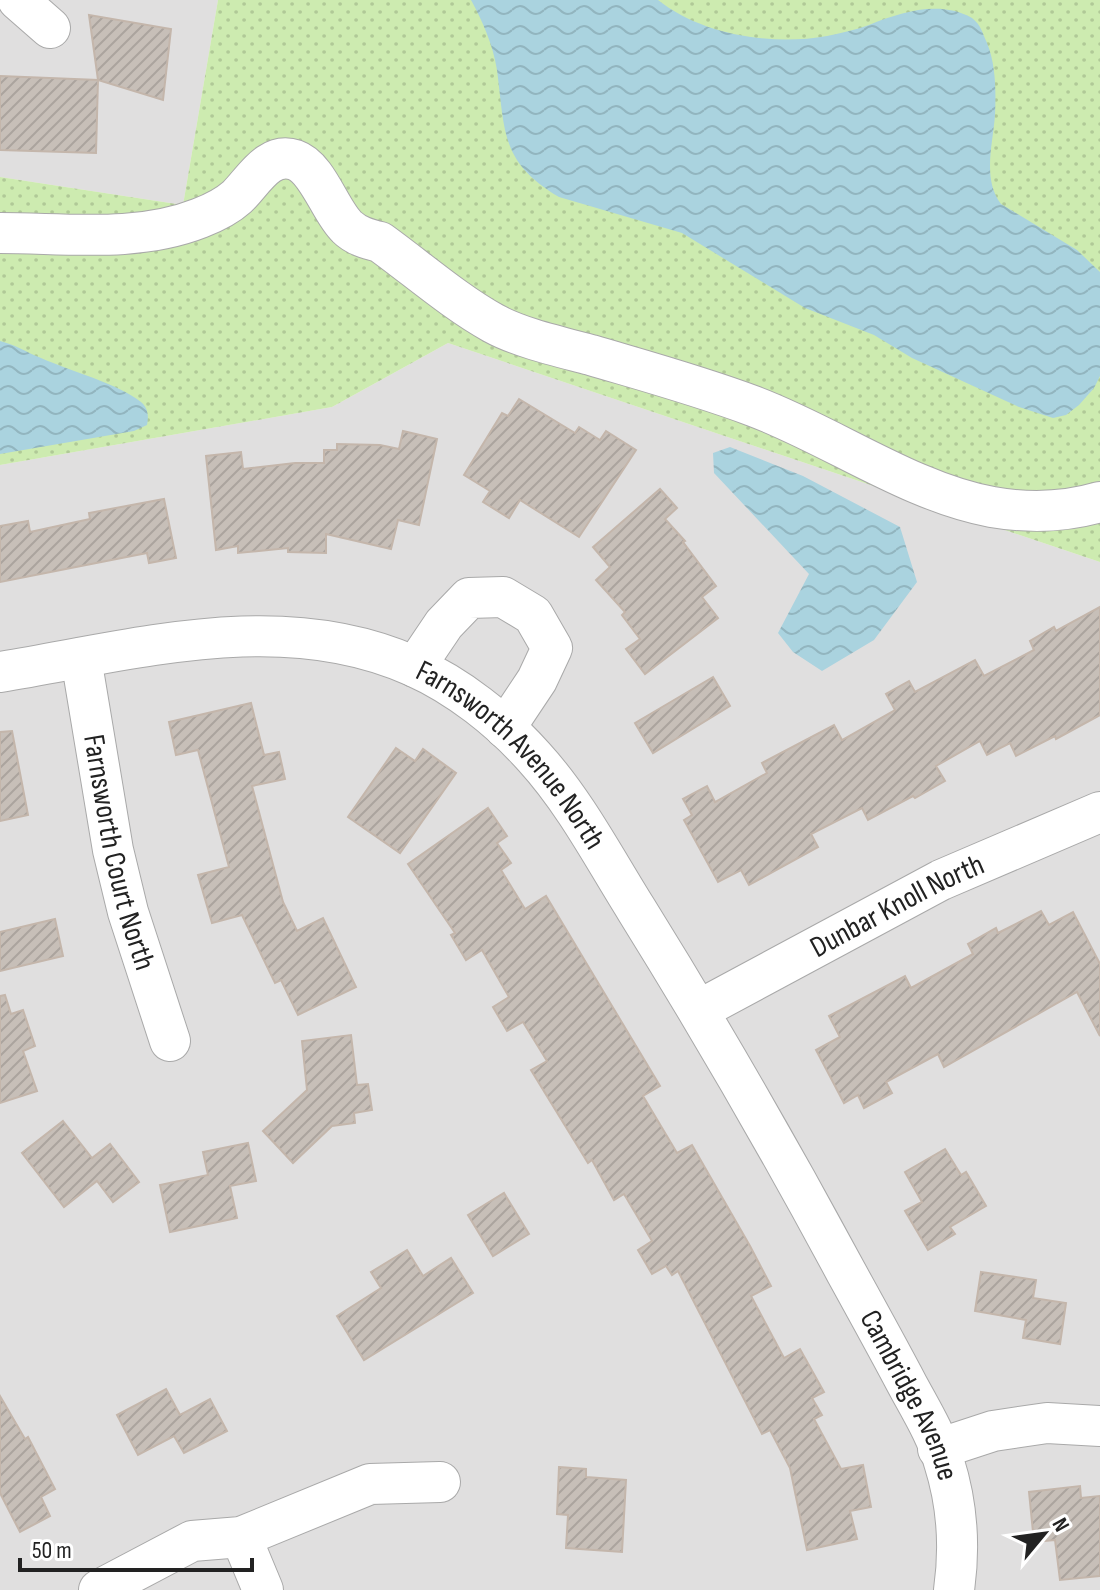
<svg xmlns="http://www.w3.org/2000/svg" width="1100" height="1590" font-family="'Sofia Sans Condensed',sans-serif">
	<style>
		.residential { fill: #e0dfdf }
		.grass { fill: url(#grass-dots) }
		.water { fill: url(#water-waves) }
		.building { fill: url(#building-hatch); stroke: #c4b6ab; stroke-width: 2 }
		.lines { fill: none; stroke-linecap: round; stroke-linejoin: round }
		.minor-casing { stroke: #a9a9a9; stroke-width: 42 }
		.minor { stroke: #fff; stroke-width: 40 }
		.labels { text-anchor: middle; stroke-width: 6; stroke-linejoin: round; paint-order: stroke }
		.street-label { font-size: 30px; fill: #222; stroke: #fff }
	</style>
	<defs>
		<pattern id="grass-dots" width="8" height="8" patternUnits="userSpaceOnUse" patternTransform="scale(2)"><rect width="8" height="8" fill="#cdebb0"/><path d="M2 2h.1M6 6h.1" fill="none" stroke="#b0c997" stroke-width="1.8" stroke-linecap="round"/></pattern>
		<pattern id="water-waves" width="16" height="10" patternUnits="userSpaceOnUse" patternTransform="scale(2)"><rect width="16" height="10" fill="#aad3df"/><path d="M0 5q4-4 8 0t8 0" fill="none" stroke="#92b5bf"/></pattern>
		<pattern id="building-hatch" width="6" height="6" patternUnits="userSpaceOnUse" patternTransform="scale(2)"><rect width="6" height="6" fill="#c7bfb8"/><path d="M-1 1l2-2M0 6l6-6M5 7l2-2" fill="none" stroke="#aba49e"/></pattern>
	</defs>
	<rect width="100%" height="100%" fill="#f2efe9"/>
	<g class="residential">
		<polygon points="0,0 218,0 183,205 0,177"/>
		<polygon points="448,343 1100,562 1100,1590 0,1590 0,465 332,407"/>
	</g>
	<polygon class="grass" points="218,0 1100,0 1100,562 448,343 332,407 0,465 0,177 183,205"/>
	<g class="water">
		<path d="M471,0H658C702,35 772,46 827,36C841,33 855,30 869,25C902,12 939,0 972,18C981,25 982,32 987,43C996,65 996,92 995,115C993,144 982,179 1001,204L1077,250L1100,272V376L1094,388L1079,405L1066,415L1053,418L1019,407L912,358L874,335L805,308L682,233L559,197C500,162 505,131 497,70C493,45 483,22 471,0Z"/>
		<path d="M0,341C16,345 26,352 41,358C70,371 117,383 141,402C148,408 149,416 147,425L134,431L0,454Z"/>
		<polygon points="730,447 803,476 900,527 917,582 874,640 822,671 793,652 778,633 809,574 714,473 713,453"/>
	</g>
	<g class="building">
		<polygon points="89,15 171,29 163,100 98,80"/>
		<polygon points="0,76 98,80 96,153 0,150"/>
		<polygon points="519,399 575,433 579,427 600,440 606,431 636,450 579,537 520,500 509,518 483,502 490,491 464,475 502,413 508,416"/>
		<polygon points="403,431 437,439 419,525 398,520 391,549 326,534 326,553 288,552 288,548 238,553 238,546 216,550 206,456 241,452 243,469 295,463 324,463 324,450 337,450 337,444 380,445 399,449"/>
		<polygon points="660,489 677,508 665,519 685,541 683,542 716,586 702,597 718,618 645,674 626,649 640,639 622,615 625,612 596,580 610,567 593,547"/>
		<polygon points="164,499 176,558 149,563 147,553 0,582 0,526 28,521 30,532 90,519 89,513"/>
		<polygon points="1100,607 1100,715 1056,739 1055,736 1016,756 1010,743 987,755 980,741 936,766 945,781 915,798 913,796 868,820 862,808 811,834 818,847 749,885 741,870 718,882 684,820 692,815 683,799 707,786 715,802 767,773 762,763 834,725 842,740 895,710 886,694 909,681 915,692 975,660 984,676 1034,650 1030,641 1054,627 1056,631"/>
		<polygon points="713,677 730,706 653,753 635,723"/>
		<polygon points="251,703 264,755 279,752 285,779 252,786 283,902 297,931 323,918 356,987 298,1015 281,980 275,983 242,915 212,923 198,875 229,867 198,750 176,755 169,722"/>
		<polygon points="12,731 28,815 0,821 0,732"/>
		<polygon points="396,748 415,761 423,749 456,773 400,853 348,817"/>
		<polygon points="488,808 507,836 497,843 511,863 501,870 525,909 546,896 660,1086 643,1096 677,1153 692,1145 750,1246 771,1286 751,1296 784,1358 800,1349 824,1392 812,1398 822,1415 814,1419 841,1469 863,1465 871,1507 850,1511 857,1539 807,1550 790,1468 770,1430 762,1434 678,1271 672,1275 666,1266 652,1274 638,1250 652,1241 624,1194 614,1200 592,1160 588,1163 531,1070 547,1061 523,1022 507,1031 493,1007 509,997 482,950 466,960 451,935 455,933 408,864"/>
		<polygon points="1041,911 1049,925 1073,912 1100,964 1100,1036 1077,992 944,1067 938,1054 886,1082 892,1093 864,1108 858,1095 844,1103 816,1050 840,1037 829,1016 905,976 911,988 973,954 968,944 996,928 998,933"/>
		<polygon points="55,919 63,956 0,971 0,932"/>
		<polygon points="5,995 11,1014 23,1010 35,1046 23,1051 37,1091 0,1103 0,996"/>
		<polygon points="351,1035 357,1085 368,1084 372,1110 354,1113 355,1123 332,1126 293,1163 263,1131 307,1090 302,1041"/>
		<polygon points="63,1121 92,1158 110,1144 139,1182 113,1202 97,1181 64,1207 22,1153"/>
		<polygon points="248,1143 256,1181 230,1186 237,1218 170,1232 160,1185 208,1175 203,1152"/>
		<polygon points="945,1149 961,1175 966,1172 986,1206 950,1227 955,1234 928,1250 905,1211 922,1202 905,1172"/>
		<polygon points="504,1193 529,1234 493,1256 468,1215"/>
		<polygon points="407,1250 423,1276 451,1258 473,1293 364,1360 337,1316 381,1288 371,1272"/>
		<polygon points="981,1272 1036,1280 1033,1298 1066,1303 1060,1344 1023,1338 1026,1320 975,1311"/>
		<polygon points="166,1389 180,1415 210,1399 227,1431 184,1453 174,1436 138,1455 117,1415"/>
		<polygon points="0,1396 25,1439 28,1437 55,1489 41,1497 50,1516 20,1532 0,1493"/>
		<polygon points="559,1467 586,1469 586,1477 626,1480 622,1552 566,1548 568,1515 557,1514"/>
		<polygon points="1080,1486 1081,1498 1100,1496 1100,1576 1060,1580 1055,1540 1034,1542 1029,1492"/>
	</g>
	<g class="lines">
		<defs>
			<g id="minor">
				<polyline points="18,0 50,28"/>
				<path d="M0,233C66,233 137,243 200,218C213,213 227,206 237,197C253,182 268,151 295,160C318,168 330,211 347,227C356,236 368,239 380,242C416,268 455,302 493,323C520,338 561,347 591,355C645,371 700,386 753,406C831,435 910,492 992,507C1027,513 1066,512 1100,502"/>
				<path id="s1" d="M81,658L113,850L128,912L170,1041"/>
				<polyline points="415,667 444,624 469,598 503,597 533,615 552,648 537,680 505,728"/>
				<path id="s2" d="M0,672C136,650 281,607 413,666C458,686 501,720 534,757C575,802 604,858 636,909C710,1028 780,1149 846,1272C867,1310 888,1348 908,1386C921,1410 937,1436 944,1462C957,1503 960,1548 954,1590"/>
				<path id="s3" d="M699,1010L941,880L1100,812"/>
				<polyline points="938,1449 993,1431 1047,1423 1100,1426"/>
				<polyline points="241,1537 263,1590"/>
				<polyline points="99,1590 192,1541 241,1537 370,1484 440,1482"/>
			</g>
		</defs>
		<use href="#minor" class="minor-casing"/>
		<use href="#minor" class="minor"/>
	</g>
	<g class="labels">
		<g class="street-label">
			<text dy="10" stroke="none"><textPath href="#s2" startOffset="554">Farnsworth Avenue North</textPath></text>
			<text dy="10" stroke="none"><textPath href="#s1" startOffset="198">Farnsworth Court North</textPath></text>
			<text dy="10" stroke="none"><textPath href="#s3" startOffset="224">Dunbar Knoll North</textPath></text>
			<text dy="10" stroke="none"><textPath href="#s2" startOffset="1314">Cambridge Avenue</textPath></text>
		</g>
	</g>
	<g transform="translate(1044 1534) rotate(61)" stroke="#ffffff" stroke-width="6" paint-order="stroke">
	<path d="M0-6L14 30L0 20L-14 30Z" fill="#222222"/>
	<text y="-12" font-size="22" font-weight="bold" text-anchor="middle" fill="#222222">N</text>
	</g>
	<path d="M20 1558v12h232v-12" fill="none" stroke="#222222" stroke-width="4"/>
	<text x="32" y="1558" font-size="24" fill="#222222" stroke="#ffffff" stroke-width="6" paint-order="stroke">50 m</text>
</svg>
